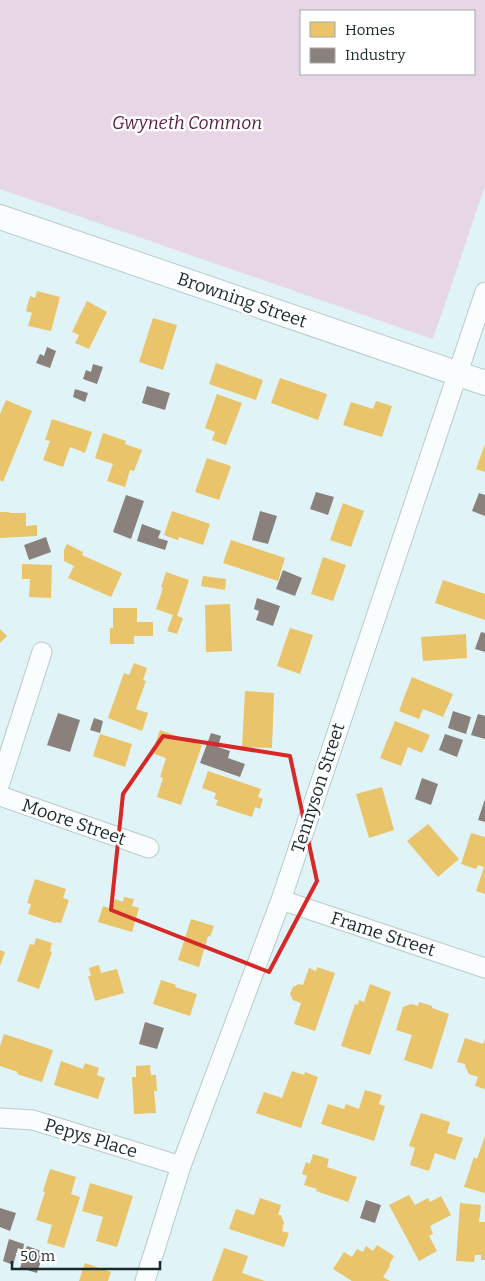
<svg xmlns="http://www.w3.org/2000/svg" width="485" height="1281" font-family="Bitter,serif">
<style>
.green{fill:#e7d7e6;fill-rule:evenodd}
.homes{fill:#e9c46a}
.industry{fill:#8a817c}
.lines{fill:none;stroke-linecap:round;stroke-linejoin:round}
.minor-casing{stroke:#bacacd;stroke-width:21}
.tertiary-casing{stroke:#bacacd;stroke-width:26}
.minor{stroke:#fafdfe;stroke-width:19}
.tertiary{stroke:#fafdfe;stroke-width:24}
.marked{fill:none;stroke:#d62828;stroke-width:4;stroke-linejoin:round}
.labels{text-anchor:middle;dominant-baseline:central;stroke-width:5;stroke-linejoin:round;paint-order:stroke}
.park-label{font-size:18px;font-style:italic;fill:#591a41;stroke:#fff}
.street-label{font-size:18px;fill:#18292b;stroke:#fff}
</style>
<rect width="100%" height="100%" fill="#e0f3f6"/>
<path class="green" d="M0 0H485V186L433 339 0 189ZM301 11H474V74H301Z"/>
<g class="homes">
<path d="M37 291 60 297 51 331 28 326 32 313 26 311 30 296 35 298Z"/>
<path d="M87 301 107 312 89 349 75 343 79 335 72 332Z"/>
<path d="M153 318 177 325 163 370 139 362Z"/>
<path d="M216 363 263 380 256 400 209 384Z"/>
<path d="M280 378 327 394 318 420 271 403Z"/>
<path d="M217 394 242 403 226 445 212 440 215 432 205 428Z"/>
<path d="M6 400 32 411 3 482 0 480V414Z"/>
<path d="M376 401 392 406 382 437 343 425 351 402 373 409Z"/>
<path d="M52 419 92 432 85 453 70 447 63 467 43 460 50 441 45 440Z"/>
<path d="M103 433 126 441 125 444 142 450 134 471 130 470 125 487 107 481 113 464 95 458Z"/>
<path d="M485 444V472L476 469Z"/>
<path d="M207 458 231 466 219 500 195 492Z"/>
<path d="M343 503 364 511 351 547 330 540Z"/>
<path d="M172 511 210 524 203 545 179 537 178 540 164 535Z"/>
<path d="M0 512H9L10 513H26V526L37 525V536L0 538Z"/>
<path d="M231 540 285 558 278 581 223 563Z"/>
<path d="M67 544 83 552 82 555 122 573 111 597 68 578 74 566 64 561V550Z"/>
<path d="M323 557 346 565 333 601 311 594Z"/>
<path d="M22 564 52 565 51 598 29 597 30 579H22Z"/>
<path d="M166 572 189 580 177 616 183 618 177 634 167 631 173 615 156 609 163 588 161 587Z"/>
<path d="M203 576 226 579 225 590 201 586Z"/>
<path d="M443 580 485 594V620L435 603Z"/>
<path d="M230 604 232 651 206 652 205 605Z"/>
<path d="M113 608H137V622H153V636H134V644H110V628H113Z"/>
<path d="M290 628 313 635 300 674 277 666Z"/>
<path d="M0 629 7 636 0 643Z"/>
<path d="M466 634 467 658 423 661 421 637Z"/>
<path d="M134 663 147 668 143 680 146 681 136 709 148 713 142 731 108 718 124 673 129 675Z"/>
<path d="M412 677 453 694 443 717 423 709 419 719 399 711Z"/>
<path d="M245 691 274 693 272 748 242 747Z"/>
<path d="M395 721 430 735 422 753 408 747 401 766 380 758Z"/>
<path d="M160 730 202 745 181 805 157 797 163 778 160 777 166 758 152 753Z"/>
<path d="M100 734 132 744 125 767 93 756Z"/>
<path d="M208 771 261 789 258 797 263 799 260 809 255 807 252 817 216 805 218 800 214 799 216 793 202 788Z"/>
<path d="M382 787 394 830 369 838 356 794Z"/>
<path d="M428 824 459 859 438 877 407 841Z"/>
<path d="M471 833 485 837V894L476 891 484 867 478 865 476 869 461 864Z"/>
<path d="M35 879 66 889 63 898 69 900 61 923 56 922 55 923 28 914 31 904 27 903Z"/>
<path d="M124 897 134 899 132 906 139 908 132 932 98 922 103 906 112 909 115 899 123 902Z"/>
<path d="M191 919 214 926 210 937 208 936 199 967 178 960Z"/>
<path d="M36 938 52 943 50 951 52 952 39 989 17 981 30 944 34 945Z"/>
<path d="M0 950 5 952 0 966Z"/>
<path d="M99 965 101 973 117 969 124 993 95 1001 88 976H91L89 968Z"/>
<path d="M317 967 335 973 315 1031 294 1024 301 1003 293 1000 290 994 293 987 299 984 303 985 309 968 316 971Z"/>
<path d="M161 980 176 985 175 987 197 994 190 1016 153 1004Z"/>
<path d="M370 984 391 992 370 1055 341 1046 355 1004 358 1005 359 1000 364 1002Z"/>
<path d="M419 1002 432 1006V1008L449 1014 432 1069 404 1060 412 1035 396 1030 403 1007 411 1004 418 1006Z"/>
<path d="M4 1034 53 1050 42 1082 17 1074 18 1072 0 1066V1046Z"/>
<path d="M465 1038 483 1044 485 1039V1089L475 1086 478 1077 469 1074 465 1066V1064L457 1062Z"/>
<path d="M61 1061 83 1069 85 1063 99 1068 97 1075 105 1078 98 1099 54 1085Z"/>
<path d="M150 1065 151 1075H156L157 1091H154L156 1113 134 1114 132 1077H136V1066Z"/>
<path d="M292 1071 304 1075 305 1072 318 1077 301 1128 256 1113 264 1092 282 1098Z"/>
<path d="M365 1090 382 1095 379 1104 385 1106 374 1141 321 1124 328 1104 344 1109 346 1104 359 1109Z"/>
<path d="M421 1113 450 1122 447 1133 463 1138 455 1160 435 1153 429 1171 410 1165 415 1148 409 1146Z"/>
<path d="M485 1136V1193L464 1187 474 1157 477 1159Z"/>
<path d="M313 1154 329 1159 327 1167 357 1177 348 1202 316 1191 317 1189 304 1185 307 1176 302 1174 306 1162 310 1164Z"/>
<path d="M50 1169 76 1177 71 1194 80 1197 64 1248 47 1243 52 1225 36 1220 45 1192 43 1191Z"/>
<path d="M90 1183 133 1196 117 1247 96 1241 103 1217 82 1211Z"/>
<path d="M409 1195 415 1205 428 1198 430 1202 441 1196 451 1215 430 1226 433 1234 429 1236 437 1251 419 1261 389 1205Z"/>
<path d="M260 1198 281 1205 278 1215H281L284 1223 282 1231 289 1233 284 1247 229 1229 236 1209 254 1215Z"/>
<path d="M460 1203 481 1205 479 1222H485V1260H481V1255H475L474 1262 456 1261Z"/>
<path d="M377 1245 394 1256 389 1265 390 1266 383 1277 390 1281H352L333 1269 344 1252 352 1257 357 1249 363 1252 366 1246 373 1251Z"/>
<path d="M224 1248 248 1256 242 1273 265 1281H212Z"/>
<path d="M85 1263 111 1272 108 1281H79Z"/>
</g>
<g class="industry">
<path d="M47 347 56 351 50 368 36 363 40 354 44 356Z"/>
<path d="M93 364 103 367 97 384 83 379 86 370 91 372Z"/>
<path d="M147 386 170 393 165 410 142 403Z"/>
<path d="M75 389 88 393 85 402 73 397Z"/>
<path d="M316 492 334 497 328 515 310 509Z"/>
<path d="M479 493 485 495V516L472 511Z"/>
<path d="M126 495 144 501 131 539 113 532Z"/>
<path d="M260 511 277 516 268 544 252 540Z"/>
<path d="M142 524 161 531 158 538 168 541 165 550 137 541Z"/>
<path d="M46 537 51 552 29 560 24 545Z"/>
<path d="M283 570 302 578 295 596 276 589Z"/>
<path d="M257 598 280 606 273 626 256 620 259 611 254 609Z"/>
<path d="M481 632 485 633V652L475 649Z"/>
<path d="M453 711 471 717 466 734 448 728Z"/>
<path d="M58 713 80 720 70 752 47 745Z"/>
<path d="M478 714 485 716V739L471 735Z"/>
<path d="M94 718 103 721 100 733 90 730Z"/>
<path d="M211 733 221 736 218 747 230 751 228 758 245 764 240 777 200 763Z"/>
<path d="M445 734 463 740 457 757 439 750Z"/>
<path d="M422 778 438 784 431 805 415 799Z"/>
<path d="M485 799V822L478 820Z"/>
<path d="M145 1022 164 1028 157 1049 139 1044Z"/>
<path d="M366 1200 381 1205 375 1223 360 1218Z"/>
<path d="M0 1208 16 1213 10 1231 0 1227Z"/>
<path d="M9 1239 24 1244 23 1250 18 1248 13 1265 3 1261Z"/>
<path d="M27 1246 44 1252 37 1273 20 1268Z"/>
</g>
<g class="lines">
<defs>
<g id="minor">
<path d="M0 783 42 652"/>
<path d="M0 796 149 848"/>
<path d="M281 900 485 968"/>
<path d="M0 1118 33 1120 181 1166"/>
<path d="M145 1281 181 1166 281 900 485 292"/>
</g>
<path id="tertiary" d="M0 217 485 383"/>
</defs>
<use href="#minor" class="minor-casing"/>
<use href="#tertiary" class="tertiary-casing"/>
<use href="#minor" class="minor"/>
<use href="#tertiary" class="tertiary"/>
</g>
<path class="marked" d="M163 736 290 756 317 881 269 972 111 910 123 794Z"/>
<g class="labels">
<g class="park-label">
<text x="187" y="123">Gwyneth Common</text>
</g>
<g class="street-label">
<text transform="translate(242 300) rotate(19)">Browning Street</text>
<text transform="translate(318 788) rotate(-72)">Tennyson Street</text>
<text transform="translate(74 822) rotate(19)">Moore Street</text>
<text transform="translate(383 934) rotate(18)">Frame Street</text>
<text transform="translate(91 1138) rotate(17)">Pepys Place</text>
</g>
</g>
<rect x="300" y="10" width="175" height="65" fill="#ffffff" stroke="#a3a9aa"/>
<rect x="310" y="22" width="25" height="15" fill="#e9c46a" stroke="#a3a9aa"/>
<text x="345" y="35" font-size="15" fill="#18292b">Homes</text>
<rect x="310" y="48" width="25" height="15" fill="#8a817c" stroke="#a3a9aa"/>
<text x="345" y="60" font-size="15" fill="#18292b">Industry</text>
<path d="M12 1261v8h148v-8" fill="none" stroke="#18292b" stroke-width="2.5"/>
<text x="20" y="1261" font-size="15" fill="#18292b" stroke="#ffffff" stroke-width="4" paint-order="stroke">50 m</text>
</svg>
